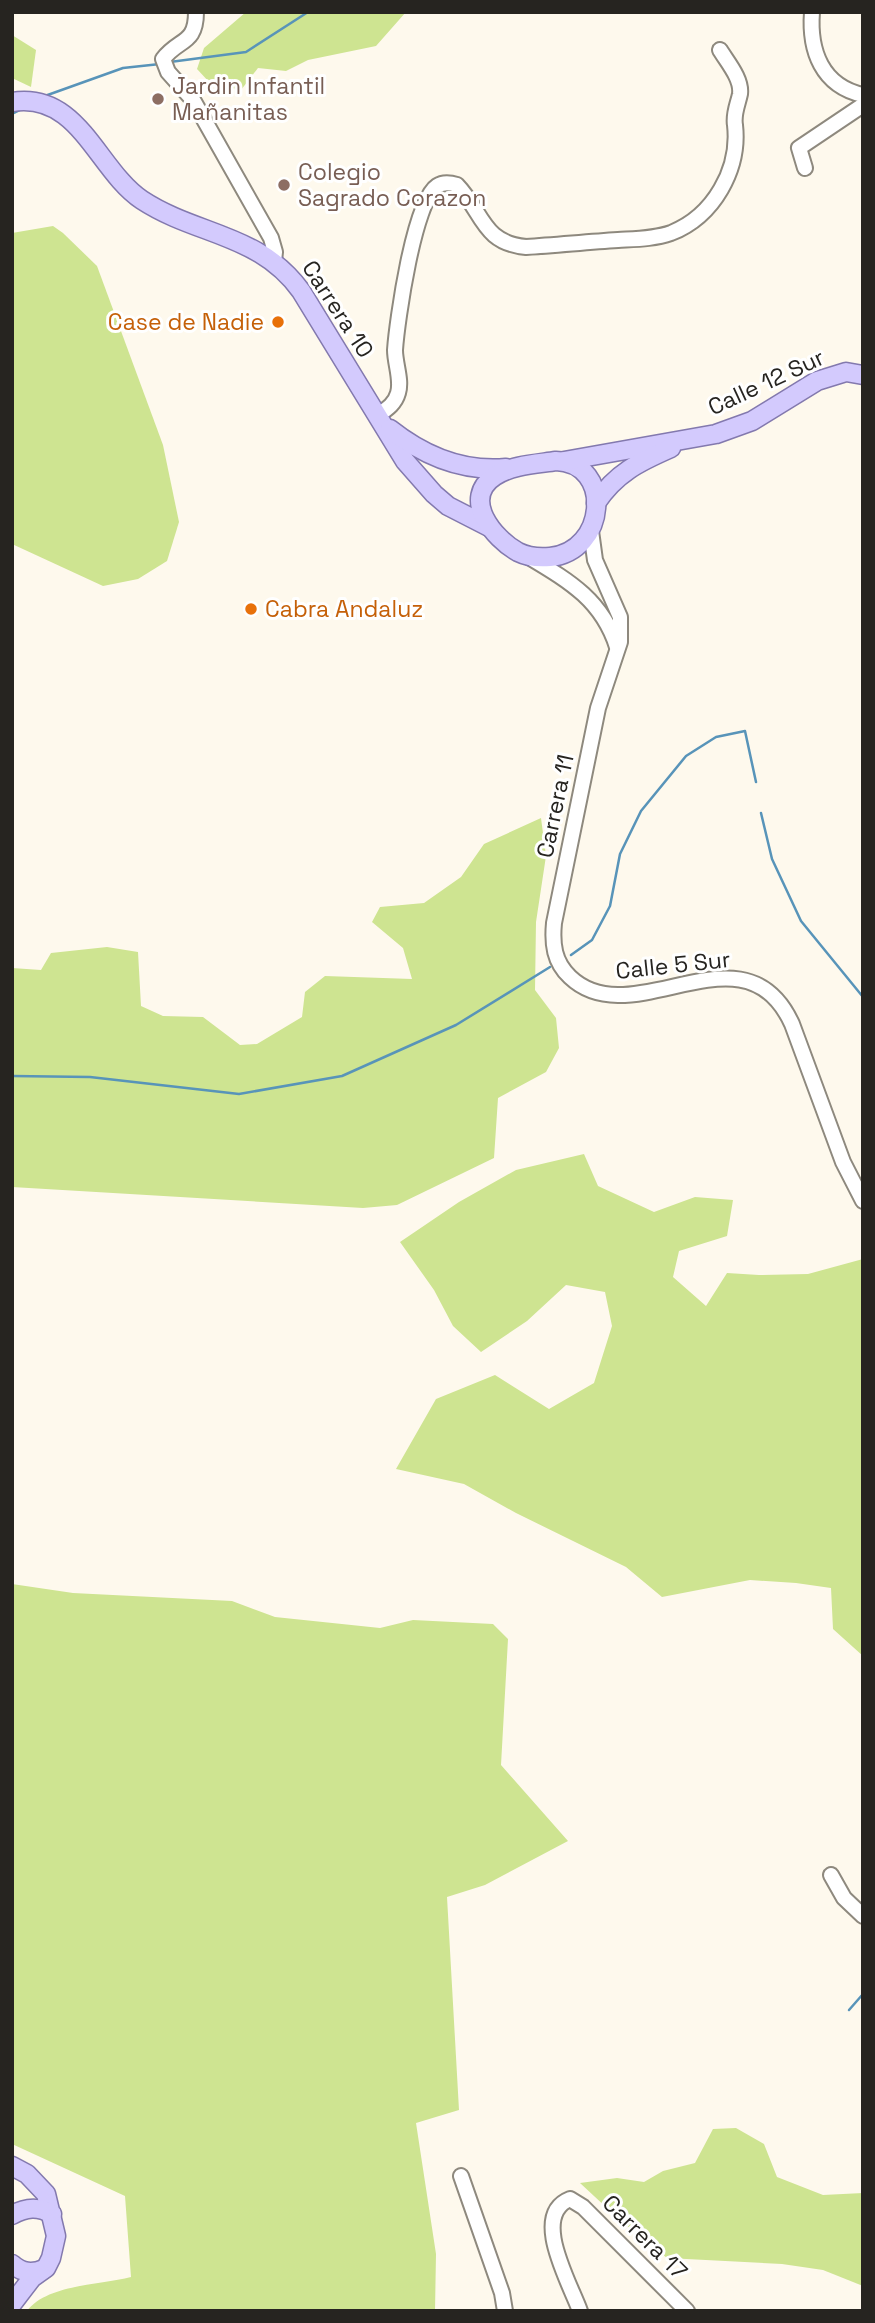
<svg xmlns="http://www.w3.org/2000/svg" width="875" height="2323" font-family="'Space Grotesk',sans-serif">
<style>
.green{fill:#cee491}
.lines{fill:none;stroke-linecap:round;stroke-linejoin:round}
.stream{stroke:#5894b9;stroke-width:2.5}
.minor-casing{stroke:#8e897e;stroke-width:18}
.major-casing{stroke:#8379ae;stroke-width:21}
.minor{stroke:#fff;stroke-width:14}
.major{stroke:#d3cafd;stroke-width:18}
.education-dot{fill:#8d6e63;stroke:#fff;stroke-width:2.5}
.food-dot{fill:#e8710a;stroke:#fff;stroke-width:2.5}
.labels{text-anchor:middle;dominant-baseline:central;stroke-width:6;stroke-linejoin:round;paint-order:stroke}
.education-label{font-size:23px;fill:#785e54;stroke:#fff;text-anchor:start}
.street-label{font-size:23px;fill:#262420;stroke:#fff}
.food-label{font-size:23px;fill:#c56008;stroke:#fff;text-anchor:end}
</style>
<rect width="100%" height="100%" fill="#fef9ed"/>
<g class="green">
<path d="M246 12H406L376 46 308 60 286 71 258 68 241 90 210 83 197 69 204 48Z"/>
<path d="M12 35 36 50 31 87 12 78Z"/>
<path d="M53 226 63 233 97 266 163 445 179 522 167 561 138 579 103 586 12 544V233Z"/>
<path d="M541 818 546 856 536 922 535 990 556 1018 559 1048 546 1072 498 1098 494 1158 397 1205 363 1208 12 1187V968L41 970 51 953 107 947 138 952 141 1006 163 1016 203 1017 240 1045 257 1044 302 1017 305 992 325 976 412 979 403 948 372 922 380 907 424 903 461 877 484 844Z"/>
<path d="M584 1154 598 1186 654 1212 695 1197 733 1200 727 1236 679 1251 673 1277 706 1306 727 1273 759 1275 808 1274 863 1259V1656L833 1629 831 1588 796 1583 750 1580 662 1597 626 1567 516 1513 464 1484 396 1469 436 1399 495 1375 549 1409 594 1383 612 1326 605 1292 566 1285 527 1321 481 1352 453 1326 434 1290 400 1242 459 1202 516 1170Z"/>
<path d="M12 1584 73 1593 232 1601 275 1617 380 1628 413 1620 493 1624 508 1639 501 1765 568 1841 485 1885 447 1897 459 2110 416 2123 436 2254 435 2311H27C47 2284 102 2285 131 2277L125 2196 12 2144Z"/>
<path d="M736 2128 764 2144 777 2177 823 2195 863 2193V2286L823 2270 782 2264 667 2258 622 2222 580 2183 617 2178 644 2182 663 2171 695 2163 713 2129Z"/>
</g>
<g class="lines">
<g class="stream">
<path d="M170 62 246 52 308 12"/>
<path d="M42 97 123 68 160 64"/>
<path d="M12 114 22 109"/>
<path d="M761 813 772 859 801 921 863 997"/>
<path d="M571 955 592 940 610 906 620 854 641 811 686 756 716 737 745 731 756 782"/>
<path d="M12 1076 90 1077 239 1094 342 1076 456 1025 550 967"/>
<path d="M849 2010 863 1994"/>
</g>
<defs>
<g id="minor">
<path d="M196 12C196 45 179 38 163 59L168 72 193 100 271 238 275 252 274 261"/>
<path d="M812 12C809 51 822 86 863 95"/>
<path d="M805 168 799 148 863 105"/>
<path d="M377 416C387 409 395 404 398 393 402 380 395 364 395 350 397 321 414 201 437 186 443 182 451 183 457 185 483 212 482 243 526 247 557 245 587 242 618 240 635 239 654 239 671 233 714 216 740 169 735 125 733 114 738 104 740 94 742 79 728 63 720 50"/>
<path d="M591 531 595 560 620 617V642L598 708 554 923C552 944 554 962 570 977 633 1037 744 919 792 1024L843 1162 863 1201"/>
<path d="M529 557C569 581 602 600 617 647"/>
<path d="M831 1875 844 1898 863 1916"/>
<path d="M461 2176 502 2293 505 2311"/>
<path d="M580 2311C570 2283 530 2215 570 2199L583 2207 687 2311"/>
</g>
<g id="major">
<path d="M12 102C79 91 97 170 142 200 197 236 259 233 301 291L405 461 434 494 448 506 489 527"/>
<path d="M390 429C424 456 462 472 506 468"/>
<path d="M556 461C614 463 607 552 550 557 539 558 528 557 518 552 494 539 460 498 495 476 512 465 536 464 556 461Z"/>
<path d="M564 461 716 434 752 421 817 381 846 372 863 375"/>
<path d="M596 503C616 473 639 462 671 448"/>
<path d="M12 2166 27 2174 46 2194 56 2236 51 2258 46 2268 32 2278 12 2304"/>
<path d="M12 2215C26 2207 38 2206 52 2214"/>
<path d="M12 2264C22 2273 32 2274 44 2269"/>
</g>
</defs>
<use href="#minor" class="minor-casing"/>
<use href="#major" class="major-casing"/>
<use href="#minor" class="minor"/>
<use href="#major" class="major"/>
</g>
<g class="education-dot">
<circle cx="158" cy="99" r="7"/>
<circle cx="284" cy="185" r="7"/>
</g>
<g class="food-dot">
<circle cx="278" cy="322" r="7"/>
<circle cx="251" cy="609" r="7"/>
</g>
<g class="labels">
<g class="education-label">
<text x="172" y="86">Jardin Infantil<tspan x="172" dy="26">Mañanitas</tspan></text>
<text x="298" y="172">Colegio<tspan x="298" dy="26">Sagrado Corazon</tspan></text>
</g>
<g class="street-label">
<text transform="translate(338 309) rotate(57)">Carrera 10</text>
<text transform="translate(766 382) rotate(-25)">Calle 12 Sur</text>
<text transform="translate(555 806) rotate(-78)">Carrera 11</text>
<text transform="translate(673 965) rotate(-6)">Calle 5 Sur</text>
<text transform="translate(645 2237) rotate(45)">Carrera 17</text>
</g>
<g class="food-label">
<text x="264" y="322">Case de Nadie</text>
<text x="265" y="609" text-anchor="start">Cabra Andaluz</text>
</g>
</g>
<rect width="875" height="2323" fill="none" stroke="#262420" stroke-width="28"/>
</svg>
